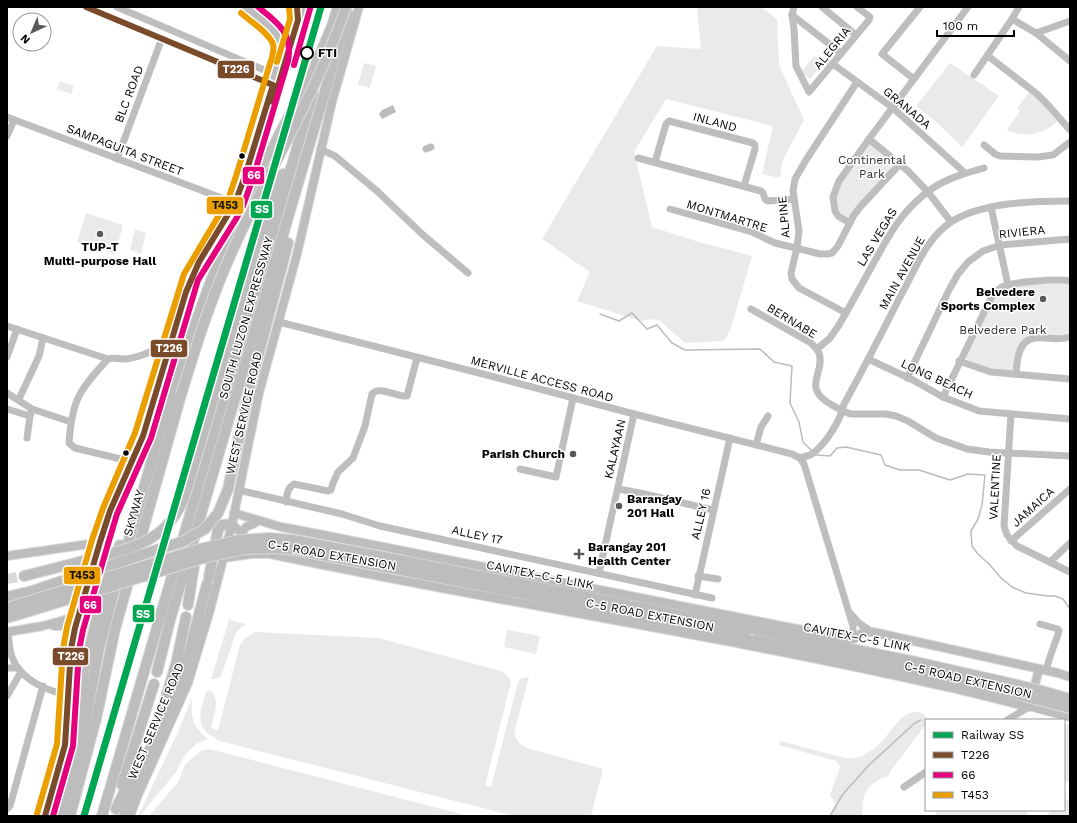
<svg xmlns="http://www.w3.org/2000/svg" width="1077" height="823" font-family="'Work Sans',sans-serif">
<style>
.green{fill:#eaeaea}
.water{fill:#bcbcbc}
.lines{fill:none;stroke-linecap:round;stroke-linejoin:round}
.stream{stroke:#bcbcbc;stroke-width:1.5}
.highway-tunnel{stroke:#d9d9d9;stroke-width:10;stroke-dasharray:10 5;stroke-linecap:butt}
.major-casing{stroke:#dbdbdb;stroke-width:10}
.highway-casing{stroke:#dbdbdb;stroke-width:12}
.minor{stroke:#bebebe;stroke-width:7}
.major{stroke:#bdbdbd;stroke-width:8}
.highway{stroke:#bdbdbd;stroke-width:10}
.highway-bridge-casing{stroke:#dbdbdb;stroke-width:12;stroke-linecap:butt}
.highway-bridge{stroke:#bdbdbd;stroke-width:10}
.bus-1-casing{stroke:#fff;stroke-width:9}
.bus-2-casing{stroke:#fff;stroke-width:9}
.bus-3-casing{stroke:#fff;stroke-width:9}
.bus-1{stroke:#7a4b2a;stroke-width:6}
.bus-2{stroke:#e5007d;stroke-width:6}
.bus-3{stroke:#eb9e00;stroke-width:6}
.rail-1-casing{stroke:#fff;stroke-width:10}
.rail-1{stroke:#00a651;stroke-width:7}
.stop-dot{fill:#fff;stroke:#000;stroke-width:2}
.bus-dot{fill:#000;stroke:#fff;stroke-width:1.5}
.poi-dot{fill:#595959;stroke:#fff;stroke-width:1.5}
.labels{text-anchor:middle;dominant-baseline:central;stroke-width:3;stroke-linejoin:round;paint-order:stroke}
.street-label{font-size:12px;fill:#000;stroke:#fff}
.stop-label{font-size:12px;font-weight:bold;fill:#000;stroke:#fff;text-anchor:start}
.park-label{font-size:12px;fill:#2f2f2f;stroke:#fff}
.poi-label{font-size:12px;font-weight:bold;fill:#000;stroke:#fff;text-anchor:end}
.line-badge{stroke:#fff;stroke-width:1.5}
.badge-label{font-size:11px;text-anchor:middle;font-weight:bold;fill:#fff}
.pale-badge-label{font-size:11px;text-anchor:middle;font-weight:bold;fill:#111}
</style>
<rect width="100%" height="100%" fill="#fff"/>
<g class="green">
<path d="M697 7H761L777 19 779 65 804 120 782 162 780 178 762 174 773 126 666 99 634 152 652 227 699 242 752 256 731 328 724 341 685 343 660 321 652 319 641 321 577 301 590 272 542 239 657 46 701 49Z"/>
<path d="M814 56 823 63 810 79 801 72Z"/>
<path d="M364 63 376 66 370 88 358 85Z"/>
<path d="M950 63 999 96 962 147 935 121 916 106Z"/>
<path d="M60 81 74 86 71 94 57 89Z"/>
<path d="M1030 91 1059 120C1044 134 1026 139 1007 130L1020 111 1017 108Z"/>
<path d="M869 143 895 165 849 220 839 212 836 197 843 180Z"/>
<path d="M86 213 123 225 115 254 77 242Z"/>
<path d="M135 229 146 233 141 254 130 250Z"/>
<path d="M1046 281 1070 282V334L1065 336 1027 339 1013 371 994 372 967 360 965 356 992 299 1003 289Z"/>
<path d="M229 620 247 624 240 628 236 633 221 676 217 679H211Z"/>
<path d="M507 630 540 636 536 654 504 647Z"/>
<path d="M255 632 378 638 501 671 507 675 511 682 485 785 491 787 518 682 522 678 529 677 514 733C516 741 520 744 527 748L603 769 591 816H514L220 741C205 733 198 727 201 709 203 703 204 697 207 691H211C221 700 213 716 211 728L218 730 240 645 245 638Z"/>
<path d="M192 698C191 718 192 726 208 739L196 744 185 755 176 772 140 816H138L178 732Z"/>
<path d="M913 712H919L927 717 926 724 892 769 888 776C865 784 863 793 862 816H829L836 805 830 795 840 767 836 761 779 745 780 741 845 758H854L860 757 874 749 883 740 901 718 907 714Z"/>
<path d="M1066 724 1070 725V781L1064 782V730Z"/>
<path d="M208 749 213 750 469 816H149L178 782 185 765 190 760 201 751Z"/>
<path d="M1070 799V816H1047L1052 810H1064V801Z"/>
<path d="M936 810H1029L1026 816H936Z"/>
</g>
<path class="water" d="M393 105 396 112 382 119 379 114 382 110Z"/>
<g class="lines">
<g class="stream">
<path d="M600 314 619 321 632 313 647 329 657 325 672 343 685 350 760 349 774 362 792 366 790 403 799 422 803 442 812 451"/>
<path d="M816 455 830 456 837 448 846 447 881 455 885 465 900 470H919L950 480 968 474 985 475 982 505 978 519 971 531 972 546 978 554 989 564 1001 578 1012 587 1026 593 1048 596H1055L1063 599 1070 609"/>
<path d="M830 816 843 794 869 765 915 723 921 720"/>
</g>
<path class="highway-tunnel" d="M7 579 24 576"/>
<defs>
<g id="major">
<path d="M269 115 302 7"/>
<path d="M250 179 260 148"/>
<path d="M137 465C161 412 173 353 190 297"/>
<path d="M234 513 281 527 303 531 848 639H854L862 633 873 632 1058 673 1070 677"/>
<path d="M232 524 251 543"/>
<path d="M241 533 246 527 255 523"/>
<path d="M7 556 103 542"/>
<path d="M223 558 252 554H270C492 601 717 635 938 685 969 691 999 700 1029 707L1039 669"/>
<path d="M91 576 100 542 110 511 143 436 186 292 199 262 235 203 245 176 280 59C281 54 282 48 281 43 277 31 256 16 246 7"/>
<path d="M54 626H68L75 628"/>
<path d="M7 632 43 626 82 615"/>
<path d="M45 816 65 745 71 649 75 628 86 590"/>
<path d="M52 816 68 757 72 738 78 650 86 614 106 542 120 503"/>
<path d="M130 816 138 795 188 683 210 610 232 524 259 393 297 254 332 102 359 7"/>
</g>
<g id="highway">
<path d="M224 363 250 272 283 174"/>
<path d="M218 513 228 489 249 390 288 243"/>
<path d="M404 561 689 617 723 623 916 662 1026 687"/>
<path d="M401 570 747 638"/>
<path d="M24 576 83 561"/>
<path d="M209 577 218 530 222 525 232 524"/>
<path d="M7 597 32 591 74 577"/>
<path d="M188 605 194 566 193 553"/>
<path d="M755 640 943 677 1024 696"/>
<path d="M157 672 170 620 348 13"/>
<path d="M1042 691 1070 699"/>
<path d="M1039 700 1070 708"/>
<path d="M163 707 176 664 186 617"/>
<path d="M78 731 84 670 103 594 120 545"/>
<path d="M122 785 154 684"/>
<path d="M116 809 131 777"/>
<path d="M62 816 79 755 99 648 114 591 172 391 193 330 212 278 228 242 246 202 281 131 311 76 332 26 338 7"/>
<path d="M70 816 96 719 115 629 181 395"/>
<path d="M102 816 313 93"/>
<path d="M124 816 136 781 171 702 186 664 207 584"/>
</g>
</defs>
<use href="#major" class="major-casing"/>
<use href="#highway" class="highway-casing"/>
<g class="minor">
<path d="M86 7 162 38 273 85"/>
<path d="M117 7 276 75"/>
<path d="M794 7 792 15 794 29 796 66 809 92 869 20 870 17 857 7"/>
<path d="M822 7 856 35"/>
<path d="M792 15 841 53"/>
<path d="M1012 19 1036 33 1070 61"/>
<path d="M1036 33 1070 21"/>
<path d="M988 56 1037 94 1048 105 1070 130"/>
<path d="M833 64 893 108 965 173"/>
<path d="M974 75 1012 19 1019 7"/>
<path d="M914 79 882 54 920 7"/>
<path d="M7 117 235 203"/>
<path d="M7 136 14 120"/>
<path d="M869 139 908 171 928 192 951 222"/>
<path d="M984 145 995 154 1000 156 1038 157 1053 155 1070 142"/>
<path d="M320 149 335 156 377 191 422 234 468 273"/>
<path d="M426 149 431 147"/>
<path d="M638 158 761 191 763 193 765 199 768 201 793 199"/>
<path d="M117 159 162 38"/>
<path d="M655 162 666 124 669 121 753 143 755 145V149L744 186"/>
<path d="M991 207 1008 285"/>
<path d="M670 209 752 232 775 243 820 254H828L832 253 838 246 854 215 861 206 900 164"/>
<path d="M850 223 838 216 835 211 833 197 839 181 869 139 968 7"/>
<path d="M751 309 811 343C814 346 817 349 819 353 826 373 800 387 832 405 838 408 844 413 851 414H886L896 416 908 421 936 438 967 449 989 452 1070 456"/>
<path d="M846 313 799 288 792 279 791 273 797 248 799 231 793 191 795 179 806 160 857 82"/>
<path d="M279 322 483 374 634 414 792 454 800 458"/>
<path d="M7 326 108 359"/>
<path d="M817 349 830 338 839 325C850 306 861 286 872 266 889 235 902 209 933 188 948 178 966 173 984 168"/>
<path d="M7 357 17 329"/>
<path d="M868 359 913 380 943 397 979 411 1070 419"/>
<path d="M959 361 991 372 1070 379"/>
<path d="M1016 374C1017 361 1018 340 1035 338 1047 337 1058 341 1070 337"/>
<path d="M907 378 949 290 958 274 968 262 983 251 1000 245 1070 239"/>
<path d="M7 393 32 409 71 422"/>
<path d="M943 397 991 298C994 294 997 290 1002 287 1013 282 1057 278 1070 281"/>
<path d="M19 399 39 356 43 338"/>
<path d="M7 409 30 416"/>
<path d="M1011 414 1004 526 1007 535 1017 546 1070 572"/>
<path d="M27 438 30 416 32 409"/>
<path d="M756 445 761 427 768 416"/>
<path d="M800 458C804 457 808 456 812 454 825 445 841 420 844 404 863 370 881 334 899 299 914 273 925 239 951 222 982 202 1034 201 1070 201"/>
<path d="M800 458 804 464 853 626V636L848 639"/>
<path d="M133 462 75 448 69 443C72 400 79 390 108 359 114 357 118 359 124 359 140 358 156 349 170 343"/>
<path d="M520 469 556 477 573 398"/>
<path d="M618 489 640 493 713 510"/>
<path d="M238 490 342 514 380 526 712 598"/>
<path d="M286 502C287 495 287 488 294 484L328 491 331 490 333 483 338 472 353 458 365 426 372 394C379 385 396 397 407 396L417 358"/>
<path d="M1011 541 1070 489"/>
<path d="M1050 562 1070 543"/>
<path d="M599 573 634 414"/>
<path d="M698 576 718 579"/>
<path d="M695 595 730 438"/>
<path d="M851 614 859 623 872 632"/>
<path d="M1040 624 1058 629 1059 631C1055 644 1049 657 1046 671"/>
<path d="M8 632C9 639 9 649 12 657 21 681 49 692 73 696"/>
<path d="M7 668H18"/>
<path d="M7 696 21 672"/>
<path d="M1007 720 1029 707 1070 718"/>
<path d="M904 787 926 772"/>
<path d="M7 809 10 806 43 686"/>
</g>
<use href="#major" class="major"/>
<use href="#highway" class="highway"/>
<defs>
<g id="highway-bridge">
<path d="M181 395C197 343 213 292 236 243 272 164 318 90 346 7"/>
<path d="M83 561C128 548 167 545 185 495L224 363"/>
<path d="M74 577 184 541 205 529 218 513"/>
<path d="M7 608 200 549 240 540 270 538 293 540 404 561"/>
<path d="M7 618 207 557 245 549 273 548 296 550 401 570"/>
<path d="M1026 687 1042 691"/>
<path d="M1024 696 1039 700"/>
</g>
</defs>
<use href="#highway-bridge" class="highway-bridge-casing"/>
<use href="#highway-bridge" class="highway-bridge"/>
<defs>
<g id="bus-1">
<path d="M273 102 298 20 297 7"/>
<path d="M45 816 65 745 71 649 75 628 100 542 110 511 143 436 186 292 199 262 235 203 245 176 273 85 86 7"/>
</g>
<g id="bus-2">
<path d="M294 65 310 9"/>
<path d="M53 816 73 746 79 650 83 630 108 544 117 514 151 438 198 280 236 219 243 206 253 178 288 61C293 33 278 23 258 7"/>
</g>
<g id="bus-3">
<path d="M277 62 290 19 289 8"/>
<path d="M37 814 57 744 63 649 67 627 92 540 103 508 135 433 184 274 228 200 237 173 272 57C273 53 274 48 273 44 269 33 250 21 241 13"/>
</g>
</defs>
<use href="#bus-1" class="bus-1-casing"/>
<use href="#bus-2" class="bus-2-casing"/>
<use href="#bus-3" class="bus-3-casing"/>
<use href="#bus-1" class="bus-1"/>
<use href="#bus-2" class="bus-2"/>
<use href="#bus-3" class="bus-3"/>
<defs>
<path id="rail-1" d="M84 816 321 7"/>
</defs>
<use href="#rail-1" class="rail-1-casing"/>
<use href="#rail-1" class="rail-1"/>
</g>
<circle class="stop-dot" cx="307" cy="53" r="6"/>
<g class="bus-dot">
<circle cx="242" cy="156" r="3.5"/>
<circle cx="126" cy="453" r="3.5"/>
</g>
<g class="poi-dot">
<circle cx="100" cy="234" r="4"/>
<circle cx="1043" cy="299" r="4"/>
<circle cx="573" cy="454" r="4"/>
<circle cx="619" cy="506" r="4"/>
<path d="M577 548h4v4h4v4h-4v4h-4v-4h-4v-4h4z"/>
</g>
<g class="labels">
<g class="street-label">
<text transform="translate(832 48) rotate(-51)">ALEGRIA</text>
<text transform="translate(129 94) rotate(-69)">BLC ROAD</text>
<text transform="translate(907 108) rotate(40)">GRANADA</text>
<text transform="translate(715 122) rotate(15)">INLAND</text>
<text transform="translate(125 150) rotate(21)">SAMPAGUITA STREET</text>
<text transform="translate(727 216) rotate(17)">MONTMARTRE</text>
<text transform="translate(784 217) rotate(-95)">ALPINE</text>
<text transform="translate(1022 232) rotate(-6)">RIVIERA</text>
<text transform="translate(877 237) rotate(-59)">LAS VEGAS</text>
<text transform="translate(902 273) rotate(-61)">MAIN AVENUE</text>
<text transform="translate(246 318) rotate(-74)">SOUTH LUZON EXPRESSWAY</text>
<text transform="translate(792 321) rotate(31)">BERNABE</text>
<text transform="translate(542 379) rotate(15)">MERVILLE ACCESS ROAD</text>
<text transform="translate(937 379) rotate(25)">LONG BEACH</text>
<text transform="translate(244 413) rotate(-77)">WEST SERVICE ROAD</text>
<text transform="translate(615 449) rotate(-77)">KALAYAAN</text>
<text transform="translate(995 487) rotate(-87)">VALENTINE</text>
<text transform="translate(1033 507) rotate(-42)">JAMAICA</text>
<text transform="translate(134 513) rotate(-74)">SKYWAY</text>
<text transform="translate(701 514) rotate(-77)">ALLEY 16</text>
<text transform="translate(477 535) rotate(12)">ALLEY 17</text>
<text transform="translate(332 555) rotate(10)">C-5 ROAD EXTENSION</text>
<text transform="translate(540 575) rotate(11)">CAVITEX–C-5 LINK</text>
<text transform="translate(650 615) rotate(11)">C-5 ROAD EXTENSION</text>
<text transform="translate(857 637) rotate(11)">CAVITEX–C-5 LINK</text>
<text transform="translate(968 680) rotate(13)">C-5 ROAD EXTENSION</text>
<text transform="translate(156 721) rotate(-67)">WEST SERVICE ROAD</text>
</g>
<g class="stop-label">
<text x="318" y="53">FTI</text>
</g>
<g class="park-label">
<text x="872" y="160">Continental<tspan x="872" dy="14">Park</tspan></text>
<text x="1003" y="330">Belvedere Park</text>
</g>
<g class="poi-label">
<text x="100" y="247" text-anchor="middle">TUP-T<tspan x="100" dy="14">Multi-purpose Hall</tspan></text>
<text x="1035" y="292">Belvedere<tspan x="1035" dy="14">Sports Complex</tspan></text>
<text x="565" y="454">Parish Church</text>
<text x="627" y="499" text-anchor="start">Barangay<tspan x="627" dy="14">201 Hall</tspan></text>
<text x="588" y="547" text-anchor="start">Barangay 201<tspan x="588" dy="14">Health Center</tspan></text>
</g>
</g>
<g class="line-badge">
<rect x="217" y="60" width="38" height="19" rx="4" fill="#7a4b2a"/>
<rect x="242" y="166" width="23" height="19" rx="4" fill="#e5007d"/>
<rect x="206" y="196" width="38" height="19" rx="4" fill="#eb9e00"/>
<rect x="250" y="200" width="23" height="19" rx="4" fill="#00a651"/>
<rect x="150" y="339" width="38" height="19" rx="4" fill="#7a4b2a"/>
<rect x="63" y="566" width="38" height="19" rx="4" fill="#eb9e00"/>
<rect x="79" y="595" width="23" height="19" rx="4" fill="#e5007d"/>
<rect x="132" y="604" width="23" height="19" rx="4" fill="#00a651"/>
<rect x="52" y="647" width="37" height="19" rx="4" fill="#7a4b2a"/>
</g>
<g class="badge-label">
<text x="236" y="73">T226</text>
<text x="254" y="179">66</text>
<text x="262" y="213">SS</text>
<text x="169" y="352">T226</text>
<text x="90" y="609">66</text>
<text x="143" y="618">SS</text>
<text x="71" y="660">T226</text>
</g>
<g class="pale-badge-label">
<text x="225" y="209">T453</text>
<text x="82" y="579">T453</text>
</g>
<rect width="1077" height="823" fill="none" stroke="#000000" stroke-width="16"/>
<rect x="925" y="719" width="140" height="92" fill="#ffffff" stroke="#999999"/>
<rect x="933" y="732" width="20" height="6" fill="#00a651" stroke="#999999"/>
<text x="961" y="739" font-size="12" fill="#000000">Railway SS</text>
<rect x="933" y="752" width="20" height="6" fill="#7a4b2a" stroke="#999999"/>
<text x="961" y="759" font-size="12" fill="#000000">T226</text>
<rect x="933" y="772" width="20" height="6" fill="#e5007d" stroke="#999999"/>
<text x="961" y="779" font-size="12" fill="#000000">66</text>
<rect x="933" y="792" width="20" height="6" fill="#eb9e00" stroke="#999999"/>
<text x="961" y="799" font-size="12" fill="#000000">T453</text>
<g transform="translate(32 32) rotate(224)"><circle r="19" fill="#ffffff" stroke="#999999"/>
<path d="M0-3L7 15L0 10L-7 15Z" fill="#595959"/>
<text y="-6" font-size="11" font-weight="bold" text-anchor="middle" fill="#000000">N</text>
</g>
<path d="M937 30v6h77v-6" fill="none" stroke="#000000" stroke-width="2"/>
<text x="943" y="30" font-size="12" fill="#000000" stroke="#ffffff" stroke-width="3" paint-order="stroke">100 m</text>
</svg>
